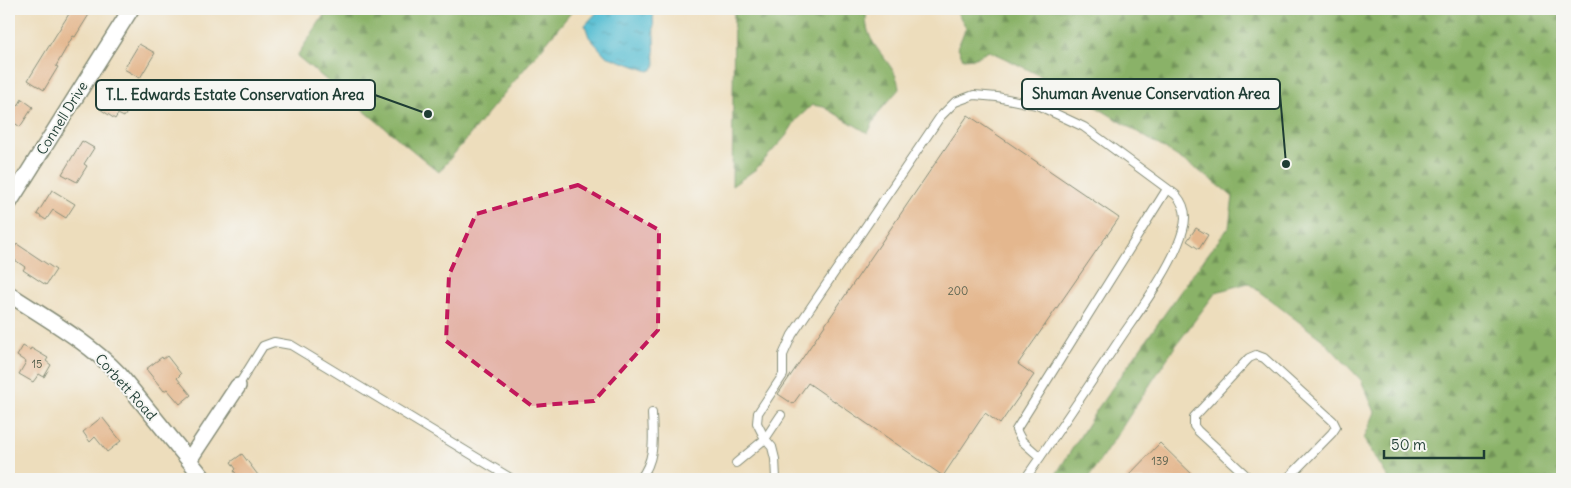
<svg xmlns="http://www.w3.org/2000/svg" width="1571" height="488" font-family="Delius,sans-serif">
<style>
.forest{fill:url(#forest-firs);stroke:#54784e}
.water{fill:url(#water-ripples);stroke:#3a7d83}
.building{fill:#e4b78e}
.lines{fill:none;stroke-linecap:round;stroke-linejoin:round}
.service-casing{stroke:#868d78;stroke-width:10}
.minor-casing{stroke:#868d78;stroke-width:18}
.service{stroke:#fff;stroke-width:8}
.minor{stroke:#fff;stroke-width:15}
.marked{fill:#c2185b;fill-opacity:0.2;stroke:#c2185b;stroke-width:4;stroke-dasharray:10 6;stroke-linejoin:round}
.labels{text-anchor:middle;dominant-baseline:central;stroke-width:4;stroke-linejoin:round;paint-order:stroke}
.number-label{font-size:11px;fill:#505c4a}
.street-label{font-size:14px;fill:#1f3d34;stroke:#f6f6f2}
.leader{fill:none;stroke:#1f3d34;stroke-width:2}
.callout-dot{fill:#1f3d34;stroke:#f6f6f2;stroke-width:2}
.callout{fill:#f6f6f2;stroke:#1f3d34;stroke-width:2}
.callout-label{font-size:15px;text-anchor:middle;font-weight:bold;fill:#1f3d34}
</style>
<defs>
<pattern id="forest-firs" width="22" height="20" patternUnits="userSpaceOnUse" patternTransform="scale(1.25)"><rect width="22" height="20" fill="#8ab268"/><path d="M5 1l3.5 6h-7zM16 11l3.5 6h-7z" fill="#709256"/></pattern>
<pattern id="water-ripples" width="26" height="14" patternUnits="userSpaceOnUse" patternTransform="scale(1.25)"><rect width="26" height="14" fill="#55bdd2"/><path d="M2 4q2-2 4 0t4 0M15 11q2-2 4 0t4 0" fill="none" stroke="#469bab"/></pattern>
</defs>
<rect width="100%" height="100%" fill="#f6f6f2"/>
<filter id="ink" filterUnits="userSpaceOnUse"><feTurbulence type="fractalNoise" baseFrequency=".02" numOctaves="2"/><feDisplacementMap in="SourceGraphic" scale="10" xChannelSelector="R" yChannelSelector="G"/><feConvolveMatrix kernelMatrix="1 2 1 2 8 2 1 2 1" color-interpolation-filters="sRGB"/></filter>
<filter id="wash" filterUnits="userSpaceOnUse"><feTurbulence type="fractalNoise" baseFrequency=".0096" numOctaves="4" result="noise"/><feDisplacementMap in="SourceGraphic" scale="20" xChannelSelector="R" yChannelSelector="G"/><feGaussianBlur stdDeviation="1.12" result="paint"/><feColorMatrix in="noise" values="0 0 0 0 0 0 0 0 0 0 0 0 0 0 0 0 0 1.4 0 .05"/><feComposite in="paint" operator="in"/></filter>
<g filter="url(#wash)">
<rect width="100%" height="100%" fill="#edddbc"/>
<g class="forest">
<path d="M328 9H574L439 172 297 56Z"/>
<path d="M734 9H867C860 47 897 59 899 89L878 113 868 133 824 107 812 105 796 120 786 136 756 169 732 186Z"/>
<path d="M955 9H1562V479H1389L1364 439 1375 412 1361 380 1324 341 1248 283 1216 292 1174 348 1088 479H1053L1098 408 1195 271 1229 227 1233 197C1204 172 1172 153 1139 133 1091 103 1041 74 989 51L975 58 963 59 958 47 966 27Z"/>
</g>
<path class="water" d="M600 9H653L655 66 653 69 649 71 606 56 589 37 585 25Z"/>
<g id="blocks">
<g class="building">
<path d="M72 9H84L90 13 75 37 73 36 56 66 58 67 44 90 28 80Z"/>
<path d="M139 44 155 53 140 78 124 69Z"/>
<path d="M114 87 128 96 123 103 130 108 124 117 118 114 115 119 100 109Z"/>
<path d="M9 99 18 106 22 99 33 107 20 127 9 119Z"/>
<path d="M968 115 1119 218 1018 364 1034 375 1000 424 985 413 943 476 808 383 793 404 778 394Z"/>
<path d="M82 141 94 148 84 164 87 166 77 182 62 174Z"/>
<path d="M52 190 75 204 66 218 53 210 46 220 37 214Z"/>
<path d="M1196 228 1208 235 1199 249 1187 241Z"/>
<path d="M17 244 56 270 46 285 23 270 25 267 9 256Z"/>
<path d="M23 346 30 350 31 348 48 358 46 361 51 365 44 377 39 374 33 382 19 374 26 362 17 356Z"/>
<path d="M167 356 181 374 177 378 191 395 180 404 167 389 164 391 146 369 162 357 163 359Z"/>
<path d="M102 417 121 441 107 452 95 437 90 442 83 432Z"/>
<path d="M1160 443 1197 479H1125Z"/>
<path d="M242 454 261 479H240L234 471 236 469 231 462Z"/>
</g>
</g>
</g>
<g filter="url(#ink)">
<use href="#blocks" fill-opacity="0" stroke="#868d78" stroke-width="1"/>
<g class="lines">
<defs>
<g id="service">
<path d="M238 386 263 346 274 342 291 345 512 479"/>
<path d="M1040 457 1022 441 1016 430 1167 189"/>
<path d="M736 463 765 439 781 415"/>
<path d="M640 479C656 459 653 438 652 413"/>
<path d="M776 479 775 459 772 447 765 439 757 423 758 413 783 375V355L792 335 940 117 955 102 974 95 997 97 1037 105 1084 127 1176 195C1185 205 1187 217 1183 230 1174 264 1142 307 1122 336 1090 384 1058 432 1025 479"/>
<path d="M1250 479 1198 431 1194 426V417L1249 358 1256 355 1264 358 1333 421 1336 427 1332 433 1287 479"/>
</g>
<g id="minor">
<path d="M9 203 131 9"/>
<path d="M9 294C47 319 87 341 119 374L204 479"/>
<path d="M189 460 238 386"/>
</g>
</defs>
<use href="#service" class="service-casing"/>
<use href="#minor" class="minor-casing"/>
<use href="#service" class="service"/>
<use href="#minor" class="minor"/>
</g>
</g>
<path class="marked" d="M578 185 659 230 658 330 594 401 532 406 446 341 449 275 476 214Z"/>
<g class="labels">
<g class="number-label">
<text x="958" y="291">200</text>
<text x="37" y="364">15</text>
<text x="1160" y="461">139</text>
</g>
<g class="street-label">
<text transform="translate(62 118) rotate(-58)">Connell Drive</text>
<text transform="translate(126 387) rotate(48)">Corbett Road</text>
</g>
</g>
<path class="leader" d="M1286 164L1280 94M428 114L375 95"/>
<g class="callout-dot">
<circle cx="1286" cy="164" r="5"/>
<circle cx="428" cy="114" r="5"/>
</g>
<g class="callout">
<rect x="1022" y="79" width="258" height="30" rx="5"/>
<rect x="96" y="80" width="279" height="30" rx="5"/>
</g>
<g class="callout-label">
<text x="1151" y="99">Shuman Avenue Conservation Area</text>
<text x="235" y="100">T.L. Edwards Estate Conservation Area</text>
</g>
<rect width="1571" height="488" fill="none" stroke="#f6f6f2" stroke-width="30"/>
<path d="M1384 450v8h100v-8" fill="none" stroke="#1f3d34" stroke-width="2.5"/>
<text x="1391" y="450" font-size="15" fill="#1f3d34" stroke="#f6f6f2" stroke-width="4" paint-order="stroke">50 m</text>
</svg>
